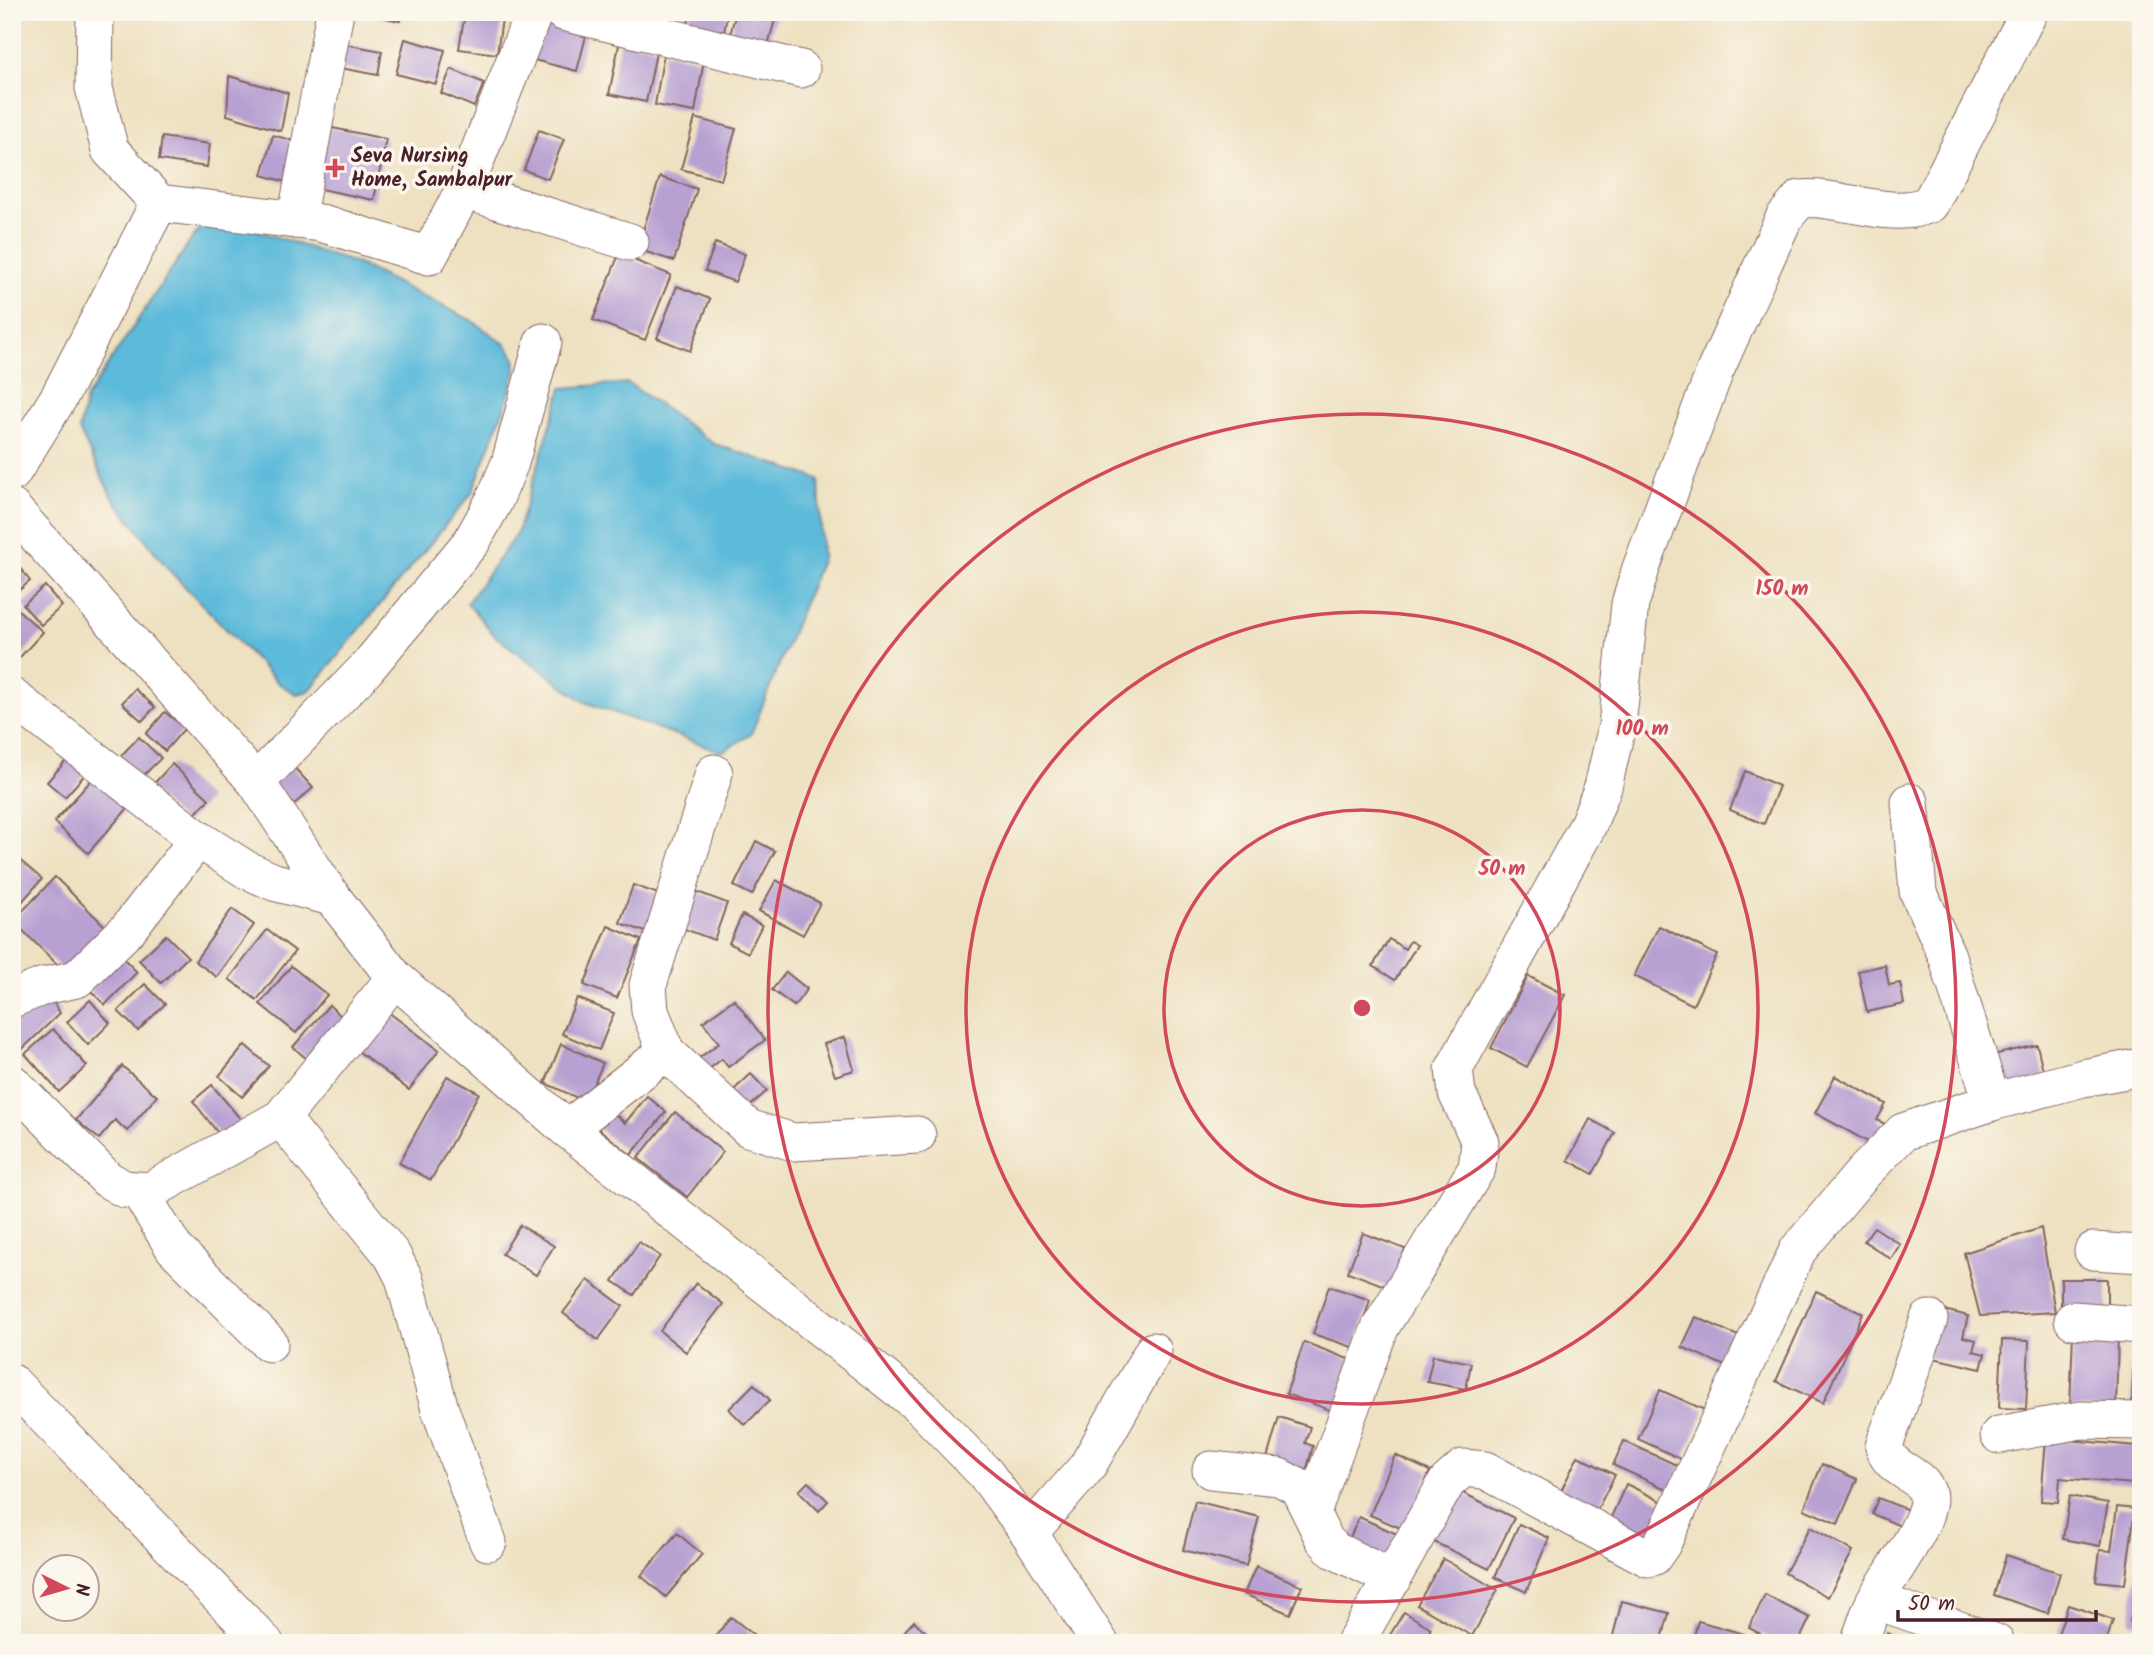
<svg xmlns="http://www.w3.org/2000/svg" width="2153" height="1655" font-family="Kalam,sans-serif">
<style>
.water{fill:#5cbada;stroke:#536c82;stroke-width:2}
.building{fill:#b7a0d2}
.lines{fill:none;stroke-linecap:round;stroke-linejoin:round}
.minor-casing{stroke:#836360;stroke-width:39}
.minor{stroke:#fff;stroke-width:37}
.ring{fill:none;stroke:#d1495b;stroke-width:3.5}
.poi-dot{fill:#d1495b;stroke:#fbf7ec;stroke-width:2.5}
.labels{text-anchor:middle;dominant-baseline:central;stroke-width:7;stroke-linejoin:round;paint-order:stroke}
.poi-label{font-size:21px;font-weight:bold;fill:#4a1f2b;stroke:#fbf7ec;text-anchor:start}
.centre{fill:#d1495b;stroke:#fbf7ec;stroke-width:3.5}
.ring-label{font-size:21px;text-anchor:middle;font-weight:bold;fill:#d1495b;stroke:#fbf7ec;stroke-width:7;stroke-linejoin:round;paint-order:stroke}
</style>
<rect width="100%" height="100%" fill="#fbf7ec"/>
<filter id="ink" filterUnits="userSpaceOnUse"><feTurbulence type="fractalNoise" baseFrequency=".0143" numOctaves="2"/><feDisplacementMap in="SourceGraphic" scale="14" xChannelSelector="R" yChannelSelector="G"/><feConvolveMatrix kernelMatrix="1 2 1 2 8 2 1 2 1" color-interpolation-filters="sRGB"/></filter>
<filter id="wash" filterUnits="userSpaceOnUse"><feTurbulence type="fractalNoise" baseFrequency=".00686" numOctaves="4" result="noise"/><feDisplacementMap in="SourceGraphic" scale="28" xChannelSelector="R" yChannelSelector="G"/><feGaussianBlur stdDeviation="1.57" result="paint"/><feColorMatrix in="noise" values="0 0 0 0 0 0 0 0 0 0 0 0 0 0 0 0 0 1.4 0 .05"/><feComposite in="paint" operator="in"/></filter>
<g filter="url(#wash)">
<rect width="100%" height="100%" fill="#eee1c1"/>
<g class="water">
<path d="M222 219 358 264 471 320 505 344 515 357 516 370 508 398 472 493 309 691 296 694 278 683 169 570 111 495 79 430 86 398 193 237 206 224Z"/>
<path d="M628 383 714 444 819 479 822 558 751 734 722 752 585 702 495 636 467 603 517 533 562 388Z"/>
</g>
<g id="blocks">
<g class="building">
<path d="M360 12H402L400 21Z"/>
<path d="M465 12H503L497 54 459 49Z"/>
<path d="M633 12H679L674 30Z"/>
<path d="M690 12H728L723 37 687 31Z"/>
<path d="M736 12H777L764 60 726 50Z"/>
<path d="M540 16 588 28 577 71 530 59Z"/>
<path d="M405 39 445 50 436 84 396 74Z"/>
<path d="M620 40 657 48 646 102 609 94Z"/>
<path d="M339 43 382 51 378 75 335 67Z"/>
<path d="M664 53 704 60 695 112 655 105Z"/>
<path d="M451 69 484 83 474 107 441 93Z"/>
<path d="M229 76 288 93 281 131 227 115Z"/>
<path d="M695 118 736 129 721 180 681 169Z"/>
<path d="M323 126 386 139 374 200 311 187Z"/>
<path d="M539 130 564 139 548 179 524 170Z"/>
<path d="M273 135 301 143 290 183 262 175Z"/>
<path d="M162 137 210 144 207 167 159 160Z"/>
<path d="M660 177 697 189 674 261 637 249Z"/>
<path d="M715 243 745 254 735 282 705 271Z"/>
<path d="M619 254 671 275 645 340 593 320Z"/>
<path d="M677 286 710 299 690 351 657 338Z"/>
<path d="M17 564 30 581 12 596V568Z"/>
<path d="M45 586 62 606 41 625 23 605Z"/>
<path d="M17 609 43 632 12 666V614Z"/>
<path d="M135 689 155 707 142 721 122 703Z"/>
<path d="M165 712 185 728 165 751 146 734Z"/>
<path d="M139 737 161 758 132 787 111 766Z"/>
<path d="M72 754 89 770 65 797 47 782Z"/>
<path d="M172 764 209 799 186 824 149 789Z"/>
<path d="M292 765 313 788 292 806 272 783Z"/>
<path d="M1745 771 1779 786 1764 824 1730 810Z"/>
<path d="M94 777 128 808 88 853 54 822Z"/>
<path d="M756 841 775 851 752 895 734 886Z"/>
<path d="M16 857 42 879 12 913V862Z"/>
<path d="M55 877 111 932 69 976 13 921Z"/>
<path d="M776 880 820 903 803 935 759 911Z"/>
<path d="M633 885 667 897 654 935 620 923Z"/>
<path d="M692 890 727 903 714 940 679 927Z"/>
<path d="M232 909 254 925 217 977 195 961Z"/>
<path d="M742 915 762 925 748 953 729 943Z"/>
<path d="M608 926 641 940 617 998 584 985Z"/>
<path d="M1659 926 1717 955 1693 1005 1634 976Z"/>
<path d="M267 930 295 951 257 1000 229 979Z"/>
<path d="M166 935 188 957 161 983 139 960Z"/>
<path d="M1389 939 1405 949 1410 941 1417 945 1395 980 1373 966Z"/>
<path d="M122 957 137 972 105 1005 90 990Z"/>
<path d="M1885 965 1889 985 1900 983 1904 1004 1867 1012 1858 971Z"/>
<path d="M291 966 327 995 296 1033 260 1004Z"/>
<path d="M786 972 807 989 794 1006 772 990Z"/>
<path d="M1528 976 1565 995 1527 1067 1491 1048Z"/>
<path d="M145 984 165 1004 138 1031 118 1011Z"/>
<path d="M48 994 60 1013 12 1059V1013Z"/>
<path d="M577 998 614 1013 599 1050 562 1034Z"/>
<path d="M734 999 765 1040 728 1067 722 1059 695 1080 686 1068 719 1043 703 1022Z"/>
<path d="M90 1000 110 1023 88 1045 67 1022Z"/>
<path d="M329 1005 351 1025 315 1066 293 1047Z"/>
<path d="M388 1012 439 1050 409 1090 358 1051Z"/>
<path d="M53 1029 87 1066 59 1092 25 1054Z"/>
<path d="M845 1037 854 1070 835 1076 824 1044Z"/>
<path d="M561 1044 603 1063 586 1102 545 1083Z"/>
<path d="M245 1045 269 1066 242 1097 219 1076Z"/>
<path d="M2037 1045 2047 1087 1994 1099 1984 1057Z"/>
<path d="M122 1066 157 1096 127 1131 115 1120 99 1139 76 1120Z"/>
<path d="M751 1074 767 1091 739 1116 724 1099Z"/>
<path d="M447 1076 479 1093 431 1180 399 1163Z"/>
<path d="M1835 1076 1886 1104 1877 1120 1889 1126 1877 1147 1815 1113Z"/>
<path d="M212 1085 242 1121 222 1138 193 1101Z"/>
<path d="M647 1096 666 1112 631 1155 594 1125 608 1108 625 1123Z"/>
<path d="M675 1112 723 1152 687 1197 638 1158Z"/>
<path d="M1590 1119 1615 1133 1593 1174 1568 1160Z"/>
<path d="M520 1225 554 1246 536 1275 502 1254Z"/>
<path d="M1874 1227 1900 1244 1891 1259 1864 1241Z"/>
<path d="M2041 1228 2055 1312 1980 1316 1964 1253Z"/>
<path d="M1363 1233 1405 1249 1390 1288 1348 1272Z"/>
<path d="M639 1242 660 1256 634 1295 613 1281Z"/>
<rect x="2061" y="1279" width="46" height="36"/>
<path d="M588 1280 623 1306 598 1340 563 1313Z"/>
<path d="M696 1283 723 1304 686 1352 660 1331Z"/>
<path d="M1329 1286 1370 1300 1355 1348 1313 1334Z"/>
<path d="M1816 1291 1863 1313 1823 1403 1776 1381Z"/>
<path d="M1940 1309 1968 1316 1963 1337 1976 1340 1973 1351 1985 1354 1981 1369 1929 1357Z"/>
<path d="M1696 1317 1738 1336 1725 1366 1682 1347Z"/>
<path d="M2073 1333 2118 1334 2116 1409 2070 1407Z"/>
<path d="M2134 1334H2141V1408L2132 1407Z"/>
<path d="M2002 1340 2029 1341 2026 1409 1999 1408Z"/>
<path d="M1304 1342 1356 1362 1338 1413 1286 1394Z"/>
<path d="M1433 1355 1471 1363 1466 1389 1427 1382Z"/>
<path d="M754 1384 770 1400 745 1425 729 1409Z"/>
<path d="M1660 1390 1705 1410 1683 1460 1638 1439Z"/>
<path d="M1279 1417 1310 1427 1305 1443 1313 1446 1305 1476 1265 1465Z"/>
<path d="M2046 1438 2137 1446 2134 1484 2060 1478 2058 1502 2041 1501Z"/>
<path d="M1624 1441 1681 1467 1670 1491 1613 1465Z"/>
<path d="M1395 1455 1430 1471 1405 1530 1370 1515Z"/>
<path d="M1578 1456 1615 1475 1593 1518 1557 1499Z"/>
<path d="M1822 1464 1857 1479 1838 1524 1804 1509Z"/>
<path d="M808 1482 828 1501 819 1511 799 1491Z"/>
<path d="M1626 1484 1669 1505 1649 1549 1606 1528Z"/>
<path d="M1455 1489 1514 1518 1489 1569 1430 1540Z"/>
<path d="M2070 1496 2108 1503 2100 1546 2063 1539Z"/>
<path d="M1878 1498 1911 1511 1905 1528 1872 1514Z"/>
<path d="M1195 1501 1259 1517 1246 1566 1183 1550Z"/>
<path d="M2117 1507 2135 1509 2125 1584 2096 1581 2100 1550 2111 1551Z"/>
<path d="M1359 1517 1404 1537 1391 1569 1345 1549Z"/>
<path d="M1519 1524 1549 1538 1526 1592 1495 1577Z"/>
<path d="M1810 1527 1853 1551 1828 1597 1785 1573Z"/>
<path d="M677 1533 702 1554 666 1597 641 1576Z"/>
<path d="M2139 1554H2141V1624L2130 1622Z"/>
<path d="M2006 1555 2060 1573 2048 1613 1994 1595Z"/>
<path d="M1443 1559 1498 1590 1472 1636 1417 1605Z"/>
<path d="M1256 1566 1302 1586 1290 1614 1244 1594Z"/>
<path d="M1765 1595 1810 1618 1798 1643H1779L1749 1628Z"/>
<path d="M1622 1601 1669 1613 1661 1643H1611Z"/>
<path d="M2068 1605 2113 1620 2106 1643H2055Z"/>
<path d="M1404 1612 1431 1628 1423 1643H1385Z"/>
<path d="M731 1617 764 1643H710Z"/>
<path d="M914 1621 938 1643H909L901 1635Z"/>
<path d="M1698 1621 1744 1634 1741 1643H1692Z"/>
<path d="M1887 1633 1911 1643H1883Z"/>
</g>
</g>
</g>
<g filter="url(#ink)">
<use href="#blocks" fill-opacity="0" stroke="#836360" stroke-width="2"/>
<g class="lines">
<defs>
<g id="minor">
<path d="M95 12 94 88 110 150 159 203 321 223 429 256 464 190 534 12"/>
<path d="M563 12 801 69"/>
<path d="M464 190 630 242"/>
<path d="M296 220 335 12"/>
<path d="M12 473 59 397 159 203"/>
<path d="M12 508 256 782 332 897 395 978 567 1129 920 1406 985 1473 1029 1533 1100 1643"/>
<path d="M12 697 198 839 247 870 274 882 332 897"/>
<path d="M714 773 648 985 650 1011 666 1052 748 1128 793 1142 917 1135"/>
<path d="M256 782 366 669 472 541 494 501 510 463 543 342"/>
<path d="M1910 802 1918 891 1947 956 1992 1102"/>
<path d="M12 999 44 986 77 979 128 929 198 839"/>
<path d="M12 1083 107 1179 124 1189 150 1191 281 1118 395 978"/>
<path d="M281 1118 392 1255 404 1278 440 1409 488 1542"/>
<path d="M567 1129 666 1052"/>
<path d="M139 1191 174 1248 269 1343"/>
<path d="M2093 1251 2141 1254"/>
<path d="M2073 1320 2141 1325"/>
<path d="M12 1383 265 1643"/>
<path d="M1999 1435 2081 1420 2141 1421"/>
<path d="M1211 1470 1279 1477 1298 1487 1324 1539 1334 1550 1393 1579"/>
<path d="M1312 1512 1380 1328 1477 1168 1480 1142 1457 1093 1454 1069 1587 827 1603 787 1617 726 1630 604 1641 568 1715 371 1784 218 1800 199C1843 195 1889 222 1930 204L2029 12"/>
<path d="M1029 1533 1087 1467 1153 1351"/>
<path d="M1875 1600 1996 1643"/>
<path d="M1355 1643 1447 1482 1463 1468 1485 1470 1648 1558 1653 1557 1662 1544 1798 1250 1862 1174 1903 1132 1992 1102 2083 1078 2141 1067"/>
<path d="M1859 1643C1865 1628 1869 1611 1877 1597 1889 1576 1936 1514 1927 1492 1918 1471 1889 1471 1884 1446L1929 1319"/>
</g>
</defs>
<use href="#minor" class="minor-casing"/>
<use href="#minor" class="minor"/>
</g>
</g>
<g class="ring">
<circle cx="1362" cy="1008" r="198"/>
<circle cx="1362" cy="1008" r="396"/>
<circle cx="1362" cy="1008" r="594"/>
</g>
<path class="poi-dot" d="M331.5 157.5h7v7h7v7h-7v7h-7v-7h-7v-7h7z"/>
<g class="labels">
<g class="poi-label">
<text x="351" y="156">Seva Nursing<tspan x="351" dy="24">Home, Sambalpur</tspan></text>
</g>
</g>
<circle cx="1362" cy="1008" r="10" class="centre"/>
<g class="ring-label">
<text x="1782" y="595">150 m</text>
<text x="1642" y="735">100 m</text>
<text x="1502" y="875">50 m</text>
</g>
<rect width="2153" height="1655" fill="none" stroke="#fbf7ec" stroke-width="42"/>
<g transform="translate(66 1588) rotate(95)"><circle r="33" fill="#fbf7ec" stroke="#b4a19f" stroke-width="2"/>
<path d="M0-5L12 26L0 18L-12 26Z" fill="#d1495b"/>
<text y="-10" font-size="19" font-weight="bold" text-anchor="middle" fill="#4a1f2b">N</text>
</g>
<path d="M1898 1610v10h198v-10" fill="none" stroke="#4a1f2b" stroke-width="3.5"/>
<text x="1908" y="1610" font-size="21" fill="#4a1f2b" stroke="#fbf7ec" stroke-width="5" paint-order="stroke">50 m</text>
</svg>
